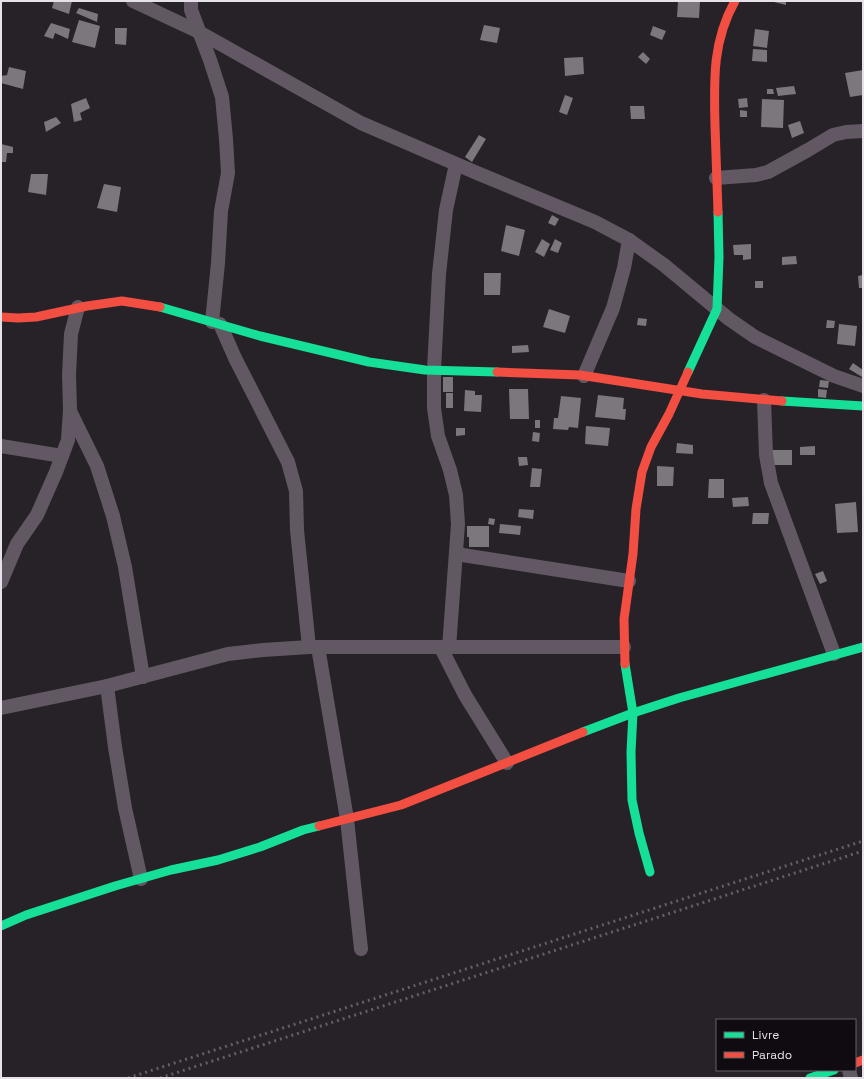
<svg xmlns="http://www.w3.org/2000/svg" width="864" height="1079" font-family="'Space Grotesk',sans-serif">
<style>
.building{fill:#7b777c}
.lines{fill:none;stroke-linecap:round;stroke-linejoin:round}
.street{stroke:#625864;stroke-width:14}
.fast{stroke:#16e098;stroke-width:9}
.jam{stroke:#f24e42;stroke-width:9}
.rail{stroke:#645e67;stroke-width:3;stroke-dasharray:2 4;stroke-linecap:butt}
</style>
<rect width="100%" height="100%" fill="#272228"/>
<g class="building">
<path d="M54 1H72L69 14 52 8Z"/>
<path d="M678 1H700L699 18 677 17Z"/>
<path d="M770 1H786V5Z"/>
<path d="M79 8 98 14 97 22 76 13Z"/>
<path d="M79 20 100 26 95 48 72 42Z"/>
<path d="M51 23 70 29 68 39 55 33 53 39 44 36Z"/>
<path d="M484 25 500 28 497 43 480 40Z"/>
<path d="M653 26 666 31 662 40 650 35Z"/>
<path d="M115 28H127L126 45 115 44Z"/>
<path d="M755 29 769 31 767 48 753 46Z"/>
<path d="M753 49 767 50V62L752 61Z"/>
<path d="M643 52 650 59 646 64 638 57Z"/>
<path d="M583 57 584 74 565 76 564 58Z"/>
<path d="M9 67 26 71 23 89 1 83V76L7 75Z"/>
<path d="M863 70V95L850 97 845 73Z"/>
<path d="M794 86 796 94 778 96 776 88Z"/>
<path d="M767 89H773L774 94H767Z"/>
<path d="M565 95 573 98 567 115 559 112Z"/>
<path d="M86 98 90 108 80 113 82 120 74 122 71 104Z"/>
<path d="M747 98 748 107 739 108 738 99Z"/>
<path d="M762 99 784 100 783 128 761 127Z"/>
<path d="M630 106H644L645 119H631Z"/>
<path d="M740 110 747 111V117H740Z"/>
<path d="M56 117 61 123 46 132 44 122Z"/>
<path d="M800 121 804 133 792 138 788 125Z"/>
<path d="M479 135 486 139 472 162 465 157Z"/>
<path d="M1 144 13 147V153H7L6 162H1Z"/>
<path d="M31 174H48L46 195 28 192Z"/>
<path d="M104 184 121 187 117 212 97 208Z"/>
<path d="M552 215 559 219 555 226 548 223Z"/>
<path d="M506 225 525 230 519 256 501 251Z"/>
<path d="M542 239 550 244 544 257 535 252Z"/>
<path d="M555 239 562 243 558 253 550 250Z"/>
<path d="M751 244V259L743 260V255H734L733 245Z"/>
<path d="M796 256 797 264 782 265V257Z"/>
<path d="M484 273H501L500 295H484Z"/>
<path d="M863 275V288H859L858 276Z"/>
<rect x="755" y="281" width="8" height="7"/>
<path d="M549 309 570 316 565 333 543 327Z"/>
<path d="M638 318 647 319 646 326 637 325Z"/>
<path d="M827 320 835 321 834 328H826Z"/>
<path d="M839 324 857 326 855 346 837 344Z"/>
<path d="M528 345 529 352 512 353V346Z"/>
<path d="M853 363 863 370 862 377 849 369Z"/>
<rect x="443" y="377" width="10" height="15"/>
<path d="M820 380 829 381 828 388 819 387Z"/>
<path d="M509 389H528L529 419H510Z"/>
<path d="M818 389 827 390 826 398 818 397Z"/>
<path d="M465 390 475 391V395H482L481 412 464 411Z"/>
<rect x="446" y="393" width="7" height="15"/>
<path d="M598 395 624 398 623 409H626L625 420 595 417Z"/>
<path d="M561 396 581 398 578 428 569 427 568 430 553 429 554 418H558Z"/>
<rect x="535" y="420" width="5" height="8"/>
<path d="M586 426 610 428 608 446 585 444Z"/>
<path d="M456 428H465V435L456 436Z"/>
<path d="M533 432 540 433 539 442 532 441Z"/>
<path d="M677 443 693 445V454L676 453Z"/>
<path d="M815 446V455H800V447Z"/>
<rect x="769" y="450" width="23" height="15"/>
<path d="M518 457H527L528 465 519 466Z"/>
<path d="M657 466 674 467 673 486H657Z"/>
<path d="M532 468 542 469 540 487H530Z"/>
<path d="M709 479H724V498H708Z"/>
<path d="M748 497 749 506 733 507 732 498Z"/>
<path d="M856 502 858 532 837 533 835 504Z"/>
<path d="M519 509 534 510 533 519 518 517Z"/>
<path d="M753 513H769L768 524H752Z"/>
<path d="M489 518 495 519 494 525 488 524Z"/>
<path d="M500 524 521 526 520 535 499 533Z"/>
<path d="M467 526H489V547H469V537H467Z"/>
<path d="M823 571 827 581 820 584 815 574Z"/>
</g>
<g class="lines">
<g class="street">
<path d="M133 1 199 32 361 123 477 173 595 222 629 240 664 265 729 319 755 337 834 376 863 386"/>
<path d="M191 1V10L210 60 222 97 226 139 228 173 221 211 218 263 212 322"/>
<path d="M716 178 756 175 768 172 808 150 833 135 846 132 863 131"/>
<path d="M220 324 235 358 288 462 296 491 297 530 309 647"/>
<path d="M584 376 613 308 624 268 629 240"/>
<path d="M764 400 766 455 771 483 834 654"/>
<path d="M70 411 97 466 113 516 125 567 143 677"/>
<path d="M1 446 62 456"/>
<path d="M456 554 629 581"/>
<path d="M1 582 17 544 37 515 56 472 68 440 70 410 69 375 71 334 78 307"/>
<path d="M318 647 347 819 361 949"/>
<path d="M441 648 465 695 507 763"/>
<path d="M449 648 458 524 456 495 450 470 438 436 434 408V370L439 274 446 210 456 164"/>
<path d="M107 686 115 747 125 808 141 879"/>
<path d="M1 708 107 686 228 654 263 650 309 647H624"/>
<path d="M849 1070 851 1078"/>
</g>
<g class="fast">
<path d="M160 307 260 336 369 362 425 370 497 372"/>
<path d="M688 372 717 309 719 257 718 212"/>
<path d="M782 401 863 406"/>
<path d="M625 664 633 713 631 752 632 800 639 833 650 872"/>
<path d="M583 732 633 713 679 698 863 647"/>
<path d="M1 926 26 915 115 886 171 870 218 860 260 847 303 830 319 826"/>
<path d="M810 1078 834 1070"/>
</g>
<g class="jam">
<path d="M718 212C717 184 716 155 715 126 714 81 712 42 735 1"/>
<path d="M1 317 18 318 36 317 87 306 122 301 160 307"/>
<path d="M497 372 580 375 702 394 782 401"/>
<path d="M625 664 624 619 633 554 636 509 642 472 651 447 669 414 688 372"/>
<path d="M319 826 401 805 583 732"/>
<path d="M855 1063 863 1060"/>
</g>
<g class="rail">
<path d="M128 1078 863 841"/>
<path d="M160 1078 863 851"/>
</g>
</g>
<rect width="864" height="1079" fill="none" stroke="#e6e1e8" stroke-width="4"/>
<rect x="716" y="1019" width="140" height="52" fill="#0f0b10" stroke="#656166"/>
<rect x="724" y="1032" width="20" height="6" fill="#16e098" stroke="#656166"/>
<text x="752" y="1039" font-size="12" fill="#e6e1e8">Livre</text>
<rect x="724" y="1052" width="20" height="6" fill="#f24e42" stroke="#656166"/>
<text x="752" y="1059" font-size="12" fill="#e6e1e8">Parado</text>
</svg>
